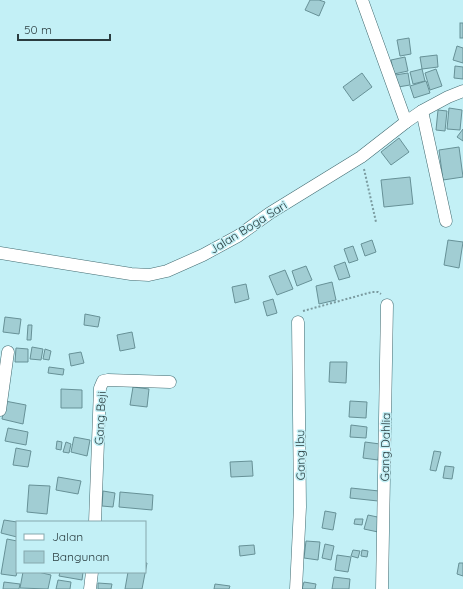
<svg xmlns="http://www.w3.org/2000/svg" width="463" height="589" font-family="Quicksand,sans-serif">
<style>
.building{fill:#a1cdd3;stroke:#679197}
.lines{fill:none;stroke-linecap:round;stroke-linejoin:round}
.street-casing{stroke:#426b71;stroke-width:13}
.path{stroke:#7b9ba0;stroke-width:2;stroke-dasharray:2 2;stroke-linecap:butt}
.street{stroke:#fff;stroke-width:12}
.labels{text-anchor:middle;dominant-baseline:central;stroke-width:3;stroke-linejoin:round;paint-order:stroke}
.street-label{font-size:12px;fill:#2a3c3f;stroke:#c3f0f6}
</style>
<rect width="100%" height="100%" fill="#c3f0f6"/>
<g class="building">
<path d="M310 0H319L325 2 319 16 305 10Z"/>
<rect x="460" y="23" width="3" height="15"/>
<path d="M409 38 411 54 400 56 397 40Z"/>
<path d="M457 46 463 48V63L453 60Z"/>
<path d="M437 55 438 67 422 69 420 57Z"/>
<path d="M405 57 408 71 394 74 391 60Z"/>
<path d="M455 66 463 67V79L454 78Z"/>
<path d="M422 69 425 81 413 84 410 72Z"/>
<path d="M436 69 442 86 430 90 425 73Z"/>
<path d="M362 73 372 87 353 101 343 87Z"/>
<path d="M408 73 410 85 398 87 395 75Z"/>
<path d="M426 81 430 93 414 98 410 86Z"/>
<path d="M449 108 462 110 460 130 447 129Z"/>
<path d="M438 110 447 111 445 131 436 130Z"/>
<path d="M463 129V141L457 137Z"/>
<path d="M399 138 409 152 391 165 381 152Z"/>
<path d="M459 147 463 177 443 180 439 150Z"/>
<path d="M410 177 413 204 384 207 381 180Z"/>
<path d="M372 240 376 252 365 256 361 244Z"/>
<path d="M448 240 463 242 459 268 444 265Z"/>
<path d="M353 246 358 260 349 263 344 249Z"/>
<path d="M345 262 350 277 339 280 334 266Z"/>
<path d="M306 266 312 280 297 286 292 271Z"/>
<path d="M285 270 293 289 277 295 269 276Z"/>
<path d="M332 282 336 300 319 304 316 286Z"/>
<path d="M246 284 249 299 235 303 232 287Z"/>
<path d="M273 299 277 313 267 316 263 302Z"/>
<path d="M85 314 100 317 98 327 84 325Z"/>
<path d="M5 317 21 319 19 334 3 332Z"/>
<path d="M28 325H32L31 340H27Z"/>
<path d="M132 332 135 348 120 351 117 335Z"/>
<path d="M32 347 43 349 41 360 30 359Z"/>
<path d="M16 348 28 349V362H15Z"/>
<path d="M45 349 51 351 49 360 43 359Z"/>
<path d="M81 352 84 363 71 366 69 354Z"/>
<path d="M330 362H347L346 383 329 382Z"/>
<path d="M49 367 64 369 63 375 48 373Z"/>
<path d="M133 387 149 389 147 407 130 405Z"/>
<path d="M61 389 82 390V408H61Z"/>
<path d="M5 401 26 405 23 424 2 419Z"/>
<path d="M350 401 367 402 366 418 349 417Z"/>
<path d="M351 425 367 427 366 438 350 437Z"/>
<path d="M8 428 28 432 26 445 5 441Z"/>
<path d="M74 437 90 440 87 456 71 452Z"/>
<path d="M57 441 62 442 61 450 56 449Z"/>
<path d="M66 442 71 444 69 453 63 452Z"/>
<path d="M365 442 380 444 378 460 363 458Z"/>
<path d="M16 448 31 451 28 467 13 465Z"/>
<path d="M434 451 441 452 436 471 430 470Z"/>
<path d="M252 461 253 476 231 477 230 462Z"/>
<path d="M445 466 454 467 452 479 443 478Z"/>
<path d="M58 477 81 481 78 494 56 490Z"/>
<path d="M29 485 50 486 47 514 27 512Z"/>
<path d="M351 488 379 491 378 501 350 498Z"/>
<path d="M103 491 115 493 113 507 102 506Z"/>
<path d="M120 492 153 495 152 510 119 507Z"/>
<path d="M325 511 336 513 333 530 322 528Z"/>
<path d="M368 515 382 518 378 532 364 529Z"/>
<path d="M355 519H363L362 525 354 524Z"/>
<path d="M4 520 17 522V537L1 533Z"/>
<path d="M7 539 17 541V572L16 576 1 574Z"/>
<path d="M306 541 320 542 318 560 304 558Z"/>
<path d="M325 544 334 546 331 560 322 558Z"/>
<path d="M254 545 255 554 240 556 239 546Z"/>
<path d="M353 550 360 551 358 558 351 556Z"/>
<path d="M362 550 368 551 367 557 361 556Z"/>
<path d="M337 555 351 557 348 572 335 570Z"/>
<path d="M145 563H147L142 589H125L128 572H145Z"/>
<path d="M459 563H463V576L457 574Z"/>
<path d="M23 572H38L51 575 48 589 20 588Z"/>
<path d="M60 572H83L82 580 59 576Z"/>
<path d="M334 577 350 579 349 589H332Z"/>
<path d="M58 580 71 582 70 589H56Z"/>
<path d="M4 582 20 584 19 589H3Z"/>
<path d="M304 582 316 584 315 589H302Z"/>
<path d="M98 583 112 584 111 589H98Z"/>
<path d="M215 584 230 586 229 589H214Z"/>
</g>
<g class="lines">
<defs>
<g id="street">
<path d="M362 0 406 122"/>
<path d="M422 111 446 221"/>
<path d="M0 253 25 257 131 274 149 275 167 271 203 255 238 236 270 213 361 157 406 122 422 111 448 97 463 91"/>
<path d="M0 410 8 352"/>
<path d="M95 522 100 388 103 381 108 380 170 382"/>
<path d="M90 589 92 572"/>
<path d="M296 589 300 507 298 322"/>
<path d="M382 589 387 305"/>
</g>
</defs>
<use href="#street" class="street-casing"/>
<g class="path">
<path d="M364 169 376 222"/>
<path d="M303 311 372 292H378L381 294"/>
</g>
<use href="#street" class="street"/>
</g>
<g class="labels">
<g class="street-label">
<text transform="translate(248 227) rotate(-32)">Jalan Boga Sari</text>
<text transform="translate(100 418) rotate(-87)">Gang Beji</text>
<text transform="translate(385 447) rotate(-89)">Gang Dahlia</text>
<text transform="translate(300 455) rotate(-91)">Gang Ibu</text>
</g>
</g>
<rect x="16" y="521" width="130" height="52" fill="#c3f0f6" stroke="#86a8ad"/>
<rect x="24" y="534" width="20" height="6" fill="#ffffff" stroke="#86a8ad"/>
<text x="52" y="541" font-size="12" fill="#2a3c3f">Jalan</text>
<rect x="24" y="551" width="20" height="12" fill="#a1cdd3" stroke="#86a8ad"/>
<text x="52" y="561" font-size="12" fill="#2a3c3f">Bangunan</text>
<path d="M18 34v6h92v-6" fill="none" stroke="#2a3c3f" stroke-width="2"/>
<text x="24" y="34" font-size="12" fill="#2a3c3f" stroke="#c3f0f6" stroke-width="3" paint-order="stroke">50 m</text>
</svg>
